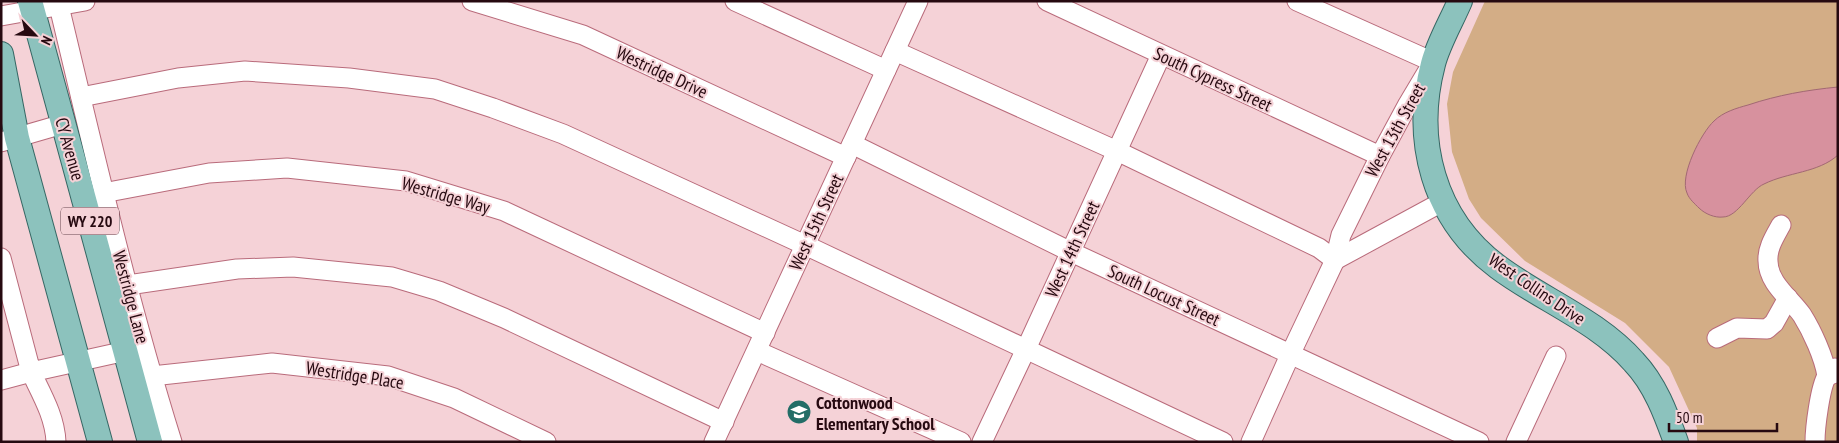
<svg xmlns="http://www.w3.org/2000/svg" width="1839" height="443" font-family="'PT Sans Narrow',sans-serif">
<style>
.green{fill:#d3ad86}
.water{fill:#d7919e;stroke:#a26873}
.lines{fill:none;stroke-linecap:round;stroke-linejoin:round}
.minor-casing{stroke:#b96b7b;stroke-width:21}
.major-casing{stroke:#366764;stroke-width:26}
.minor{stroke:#fff;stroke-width:19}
.major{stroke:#8cc2bd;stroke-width:24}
.labels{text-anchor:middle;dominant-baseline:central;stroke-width:4;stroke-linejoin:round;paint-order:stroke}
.shield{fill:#f5d2d7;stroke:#64454c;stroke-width:1}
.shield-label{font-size:16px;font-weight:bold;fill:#260910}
.street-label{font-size:18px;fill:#260910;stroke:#f5d2d7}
.poi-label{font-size:18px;font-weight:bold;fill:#260910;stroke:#f5d2d7;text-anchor:start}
</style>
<rect width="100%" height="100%" fill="#f5d2d7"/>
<path class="green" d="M1485 1H1838V442H1697V428L1669 367 1625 323 1525 261 1481 218 1469 199 1452 152 1447 104 1453 72Z"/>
<path class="water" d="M1838 87V155C1818 173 1788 172 1764 184 1750 190 1738 217 1723 217 1715 218 1705 214 1699 208 1695 204 1689 199 1687 193 1679 176 1701 133 1714 121 1723 112 1737 108 1748 105 1778 95 1807 90 1838 87Z"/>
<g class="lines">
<defs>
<g id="minor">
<path d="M472 1 583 35 846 157"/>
<path d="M735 1 886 70"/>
<path d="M1047 1 1380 156"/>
<path d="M59 6C94 152 127 298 172 442"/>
<path d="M1 16 85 1"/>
<path d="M895 51 1117 151 1319 248 1335 260"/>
<path d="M81 97 178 78 245 71 349 78 435 89 493 108 563 134 805 245 1223 442"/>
<path d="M1 142 63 124"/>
<path d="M852 144 1071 252 1479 442"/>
<path d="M103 193 209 173 287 168 406 181 504 211 765 333"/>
<path d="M1781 225C1775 236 1767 248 1768 261 1768 283 1790 298 1802 315 1812 331 1824 357 1827 376L1838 372"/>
<path d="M1 258 31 372 126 351"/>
<path d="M1335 260 1442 202"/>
<path d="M128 285 237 269 293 267 392 277 439 291 504 318 724 422"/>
<path d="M1717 338 1737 328 1767 329 1774 323 1788 298"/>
<path d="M757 351 961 442"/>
<path d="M152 376 272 363 388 376 454 398 546 442"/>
<path d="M1 380 31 372C42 395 55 417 56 442"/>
<path d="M714 442 918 1"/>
<path d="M982 442 1026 349 1161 55"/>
<path d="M1251 442 1290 355 1335 260 1341 235 1380 156 1408 104 1433 62 1297 1"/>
<path d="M1516 442 1556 356"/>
<path d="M1815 442C1815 428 1820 387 1827 376 1828 373 1832 370 1835 368"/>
</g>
<g id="major">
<path d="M30 1 150 442"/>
<path d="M1460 1C1452 20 1438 44 1433 64 1413 140 1433 219 1498 267 1542 300 1597 320 1634 362 1655 384 1666 414 1676 442"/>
<path d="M1 54 17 138 100 442"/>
</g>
</defs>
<use href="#minor" class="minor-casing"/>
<use href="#major" class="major-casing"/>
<use href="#minor" class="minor"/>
<use href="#major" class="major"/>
</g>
<defs>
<symbol id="school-disc" viewBox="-11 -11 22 22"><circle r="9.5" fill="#236d67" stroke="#f5d2d7"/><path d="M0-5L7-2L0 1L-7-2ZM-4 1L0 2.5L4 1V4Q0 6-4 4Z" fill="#fff"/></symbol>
</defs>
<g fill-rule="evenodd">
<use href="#school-disc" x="785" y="398" width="28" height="28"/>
</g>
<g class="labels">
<rect class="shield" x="61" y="207.5" width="58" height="27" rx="4"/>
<g class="shield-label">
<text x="90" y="221">WY 220</text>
</g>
<g class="street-label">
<text transform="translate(662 72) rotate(25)">Westridge Drive</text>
<text transform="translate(1213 79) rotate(25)">South Cypress Street</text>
<text transform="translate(1395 130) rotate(-61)">West 13th Street</text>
<text transform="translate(70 149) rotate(74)">CY Avenue</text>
<text transform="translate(446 195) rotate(16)">Westridge Way</text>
<text transform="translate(816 222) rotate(-65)">West 15th Street</text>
<text transform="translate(1072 249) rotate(-65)">West 14th Street</text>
<text transform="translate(1537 289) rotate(34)">West Collins Drive</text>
<text transform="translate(1164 295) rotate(25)">South Locust Street</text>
<text transform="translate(131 297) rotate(75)">Westridge Lane</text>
<text transform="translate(355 375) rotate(9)">Westridge Place</text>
</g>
<g class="poi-label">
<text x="816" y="402">Cottonwood<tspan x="816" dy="21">Elementary School</tspan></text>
</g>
</g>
<rect width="1839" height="443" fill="none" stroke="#260910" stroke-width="5"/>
<g transform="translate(35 35) rotate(115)" stroke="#f5d2d7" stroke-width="4" paint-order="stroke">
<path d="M0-4L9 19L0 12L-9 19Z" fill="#260910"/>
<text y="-8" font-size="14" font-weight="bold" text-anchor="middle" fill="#260910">N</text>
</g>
<path d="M1669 423v8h108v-8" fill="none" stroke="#260910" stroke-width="2.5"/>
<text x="1676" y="423" font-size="15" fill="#260910" stroke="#f5d2d7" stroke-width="4" paint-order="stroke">50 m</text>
</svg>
